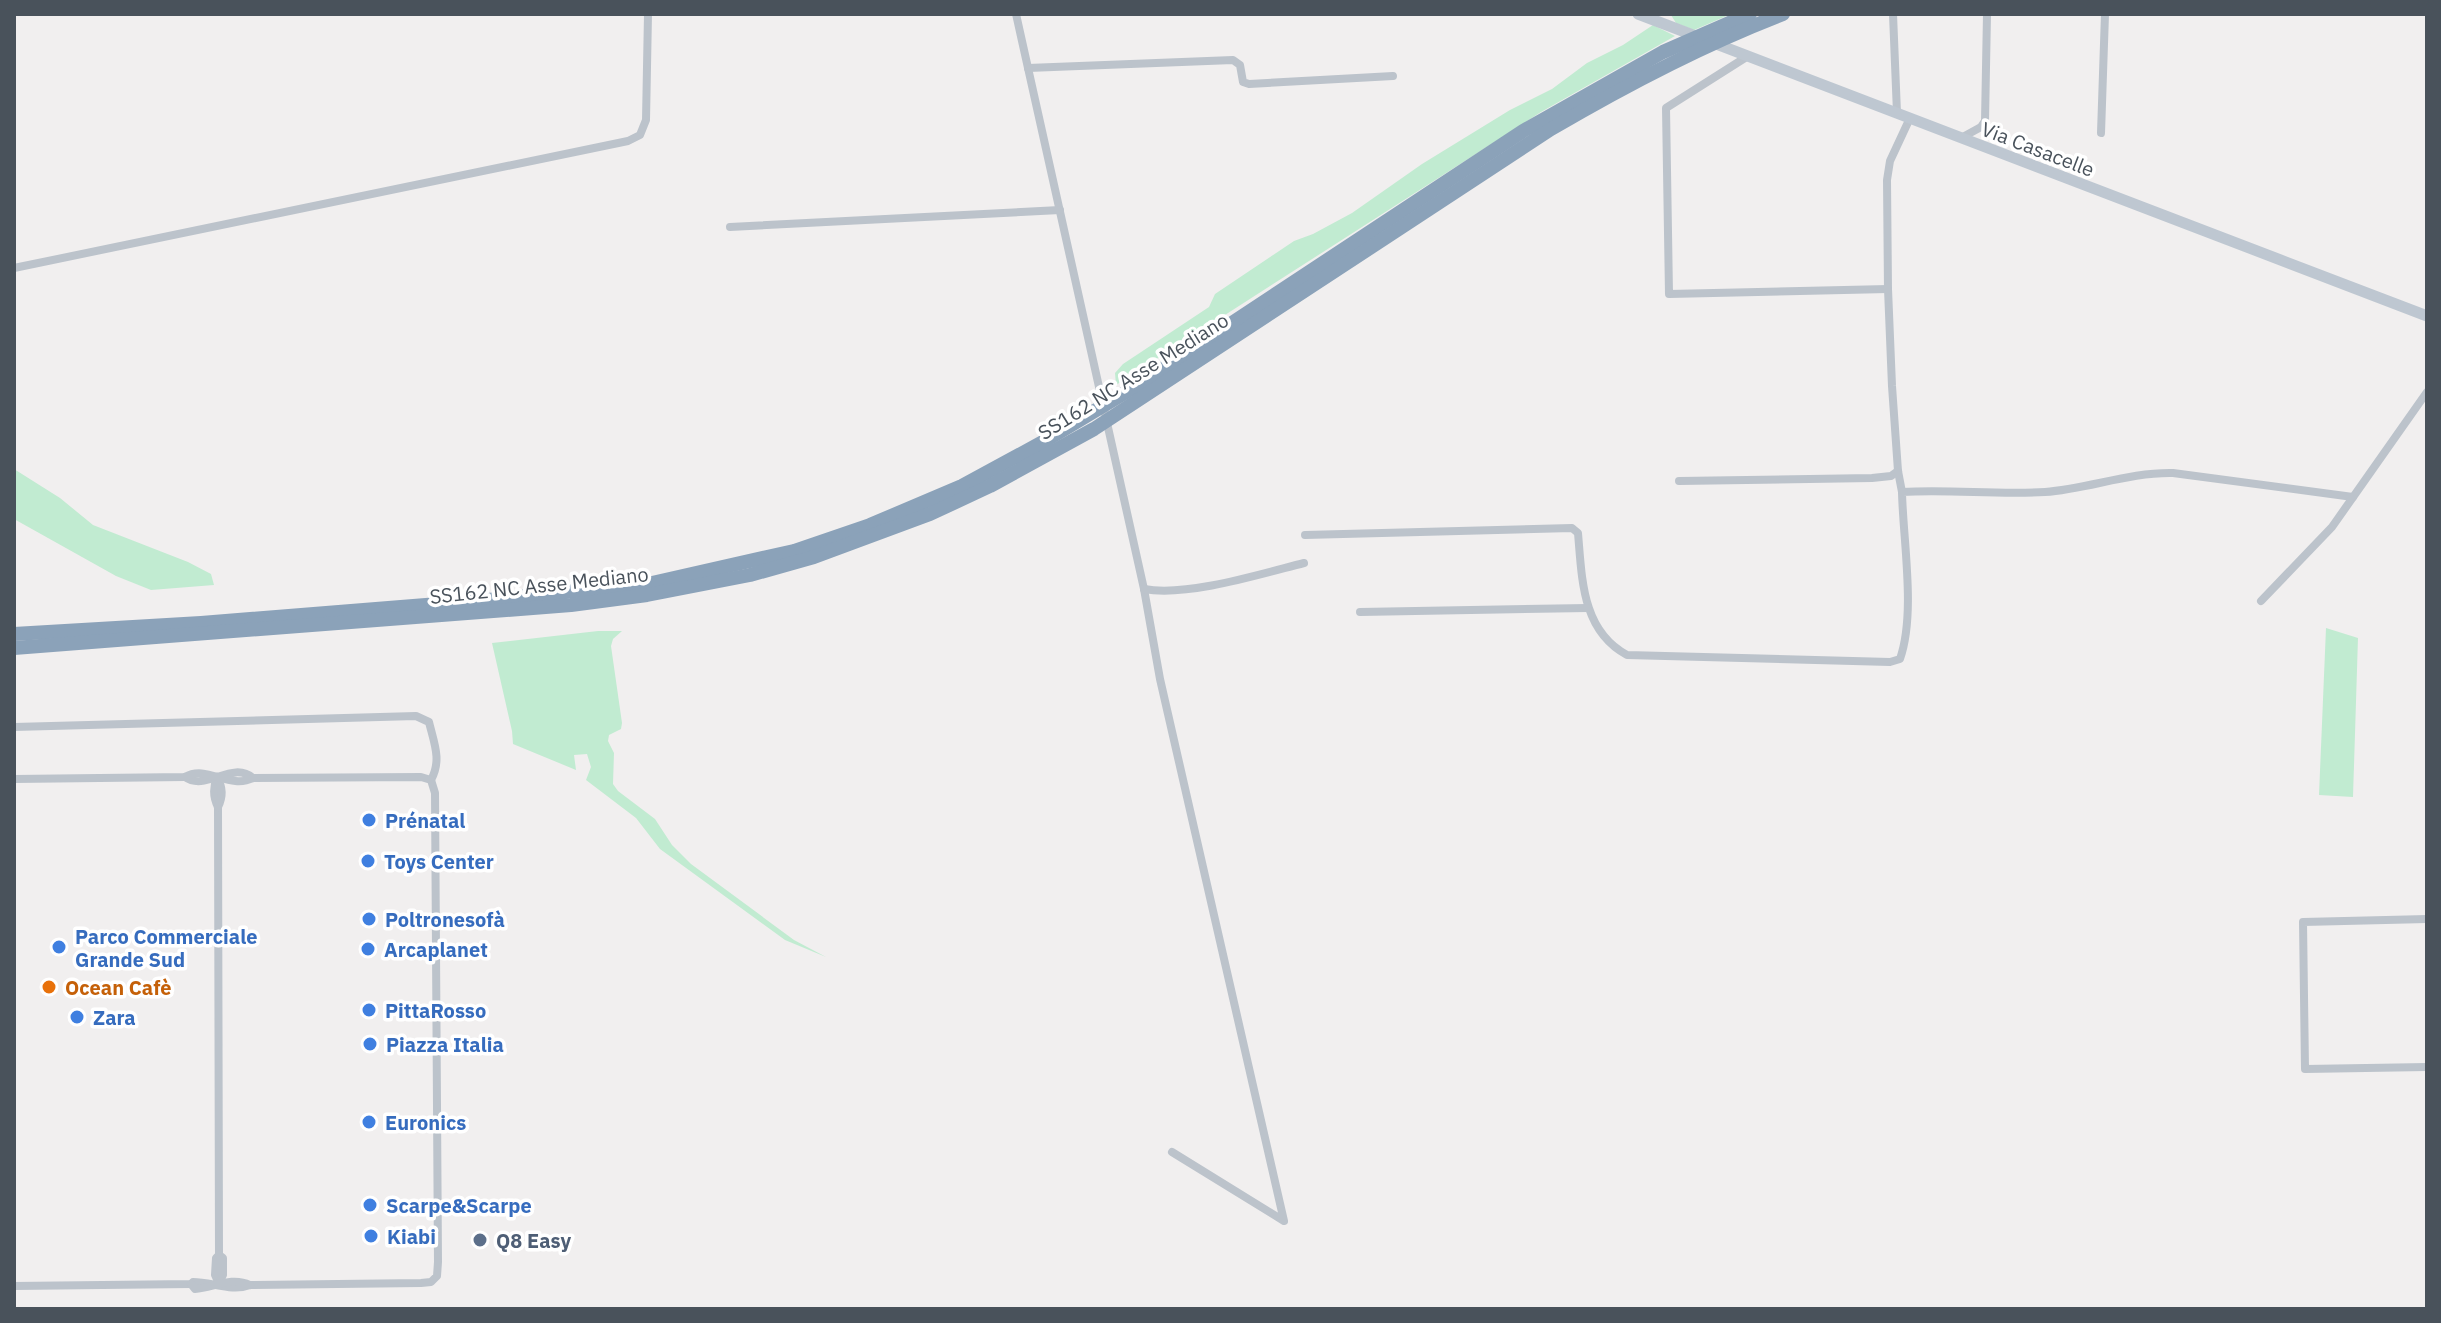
<svg xmlns="http://www.w3.org/2000/svg" width="2441" height="1323" font-family="'IBM Plex Sans',sans-serif">
<style>
.green{fill:#c1ebd1}
.lines{fill:none;stroke-linecap:round;stroke-linejoin:round}
.street{stroke:#bcc3cb;stroke-width:8}
.secondary{stroke:#bec7d1;stroke-width:11}
.highway{stroke:#8ba2b9;stroke-width:14}
.shop-dot{fill:#3f7fe0;stroke:#fff;stroke-width:3}
.food-dot{fill:#e8710a;stroke:#fff;stroke-width:3}
.service-dot{fill:#5c6f8a;stroke:#fff;stroke-width:3}
.labels{text-anchor:middle;dominant-baseline:central;stroke-width:7;stroke-linejoin:round;paint-order:stroke}
.street-label{font-size:20px;fill:#49525b;stroke:#fff}
.shop-label{font-size:20px;font-weight:bold;fill:#366cbe;stroke:#fff;text-anchor:start}
.food-label{font-size:20px;font-weight:bold;fill:#c56008;stroke:#fff;text-anchor:start}
.service-label{font-size:20px;font-weight:bold;fill:#4e5e75;stroke:#fff;text-anchor:start}
</style>
<rect width="100%" height="100%" fill="#f1efef"/>
<g class="green">
<path d="M1674 14H1731L1694 30 1676 23 1671 15Z"/>
<path d="M1653 25 1675 36 1541 112 1116 385 1115 373 1123 364 1209 307 1215 294 1294 241 1313 234 1352 213 1422 164 1510 110 1552 89 1587 63 1623 45Z"/>
<path d="M14 469 60 498 93 525 188 562 211 574 214 585 151 590 116 576 14 519Z"/>
<path d="M2326 628 2358 638 2353 797 2319 795Z"/>
<path d="M598 631H622L613 639 611 646 622 723 621 729 609 735 608 741 614 753 613 784 618 791 655 819 672 845 691 864 794 940 826 957 785 940 660 849 636 818 586 780 591 767 587 754 574 755 576 770 513 744 512 731 492 643Z"/>
</g>
<g class="lines">
<g class="street">
<path d="M1016 14 1144 589 1160 679 1284 1221 1172 1152"/>
<path d="M1893 14 1897 113"/>
<path d="M1748 56 1666 108 1669 294 1888 289"/>
<path d="M1028 68 1233 60 1240 65 1243 82 1249 84 1393 76"/>
<path d="M2101 133 2105 14"/>
<path d="M1961 138 1981 127 1985 121 1987 14"/>
<path d="M730 227 1060 210"/>
<path d="M14 268 628 141 640 135 646 120 648 14"/>
<path d="M1679 481 1872 478 1891 476 1898 471"/>
<path d="M1902 492 1898 471 1892 386 1888 289 1887 180 1890 161 1910 118"/>
<path d="M1305 535 1572 528 1578 533C1582 579 1582 631 1627 655L1890 662 1900 659C1916 613 1903 541 1902 492 1950 489 1997 495 2045 492 2088 489 2129 472 2173 473L2353 497"/>
<path d="M1144 589C1187 597 1261 574 1304 563"/>
<path d="M2261 601 2332 527 2427 392"/>
<path d="M1360 612 1588 608"/>
<path d="M14 727 416 716 429 722C434 743 442 760 431 780"/>
<path d="M185 777C206 792 232 760 253 778"/>
<path d="M217 777C213 787 213 797 218 807L219 1255 216 1258 215 1275 219 1284"/>
<path d="M217 777C223 787 223 797 218 807"/>
<path d="M14 779 185 777C207 764 229 790 253 778L421 777 431 780 435 793 438 1262 437 1276 431 1282 421 1283 250 1285C232 1292 212 1282 193 1282L191 1284 14 1286"/>
<path d="M2427 919 2303 922 2305 1069 2427 1067"/>
<path d="M219 1255 223 1258V1275L219 1284"/>
<path d="M191 1284 195 1289C213 1288 231 1276 250 1285"/>
</g>
<path class="secondary" d="M1638 14 2427 316"/>
<g class="highway">
<path d="M14 634 201 623 488 600 652 583 794 551 870 525 962 486 1043 442 1141 383 1523 131 1663 52 1750 14"/>
<path d="M14 648 571 605 647 595 750 575 814 557 930 514 990 486 1094 429 1551 129C1626 85 1702 45 1783 14"/>
</g>
</g>
<g class="shop-dot">
<circle cx="369" cy="820" r="8"/>
<circle cx="368" cy="861" r="8"/>
<circle cx="369" cy="919" r="8"/>
<circle cx="59" cy="947" r="8"/>
<circle cx="368" cy="949" r="8"/>
<circle cx="369" cy="1010" r="8"/>
<circle cx="77" cy="1017" r="8"/>
<circle cx="370" cy="1044" r="8"/>
<circle cx="369" cy="1122" r="8"/>
<circle cx="370" cy="1205" r="8"/>
<circle cx="371" cy="1236" r="8"/>
</g>
<circle class="food-dot" cx="49" cy="987" r="8"/>
<circle class="service-dot" cx="480" cy="1240" r="8"/>
<g class="labels">
<g class="street-label">
<text transform="translate(2038 149) rotate(21)">Via Casacelle</text>
<text transform="translate(1133 376) rotate(-32)">SS162 NC Asse Mediano</text>
<text transform="translate(539 585) rotate(-6)">SS162 NC Asse Mediano</text>
</g>
<g class="shop-label">
<text x="385" y="820">Prénatal</text>
<text x="384" y="861">Toys Center</text>
<text x="385" y="919">Poltronesofà</text>
<text x="75" y="936">Parco Commerciale<tspan x="75" dy="23">Grande Sud</tspan></text>
<text x="384" y="949">Arcaplanet</text>
<text x="385" y="1010">PittaRosso</text>
<text x="93" y="1017">Zara</text>
<text x="386" y="1044">Piazza Italia</text>
<text x="385" y="1122">Euronics</text>
<text x="386" y="1205">Scarpe&amp;Scarpe</text>
<text x="387" y="1236">Kiabi</text>
</g>
<g class="food-label">
<text x="65" y="987">Ocean Cafè</text>
</g>
<g class="service-label">
<text x="496" y="1240">Q8 Easy</text>
</g>
</g>
<rect width="2441" height="1323" fill="none" stroke="#49525b" stroke-width="32"/>
</svg>
